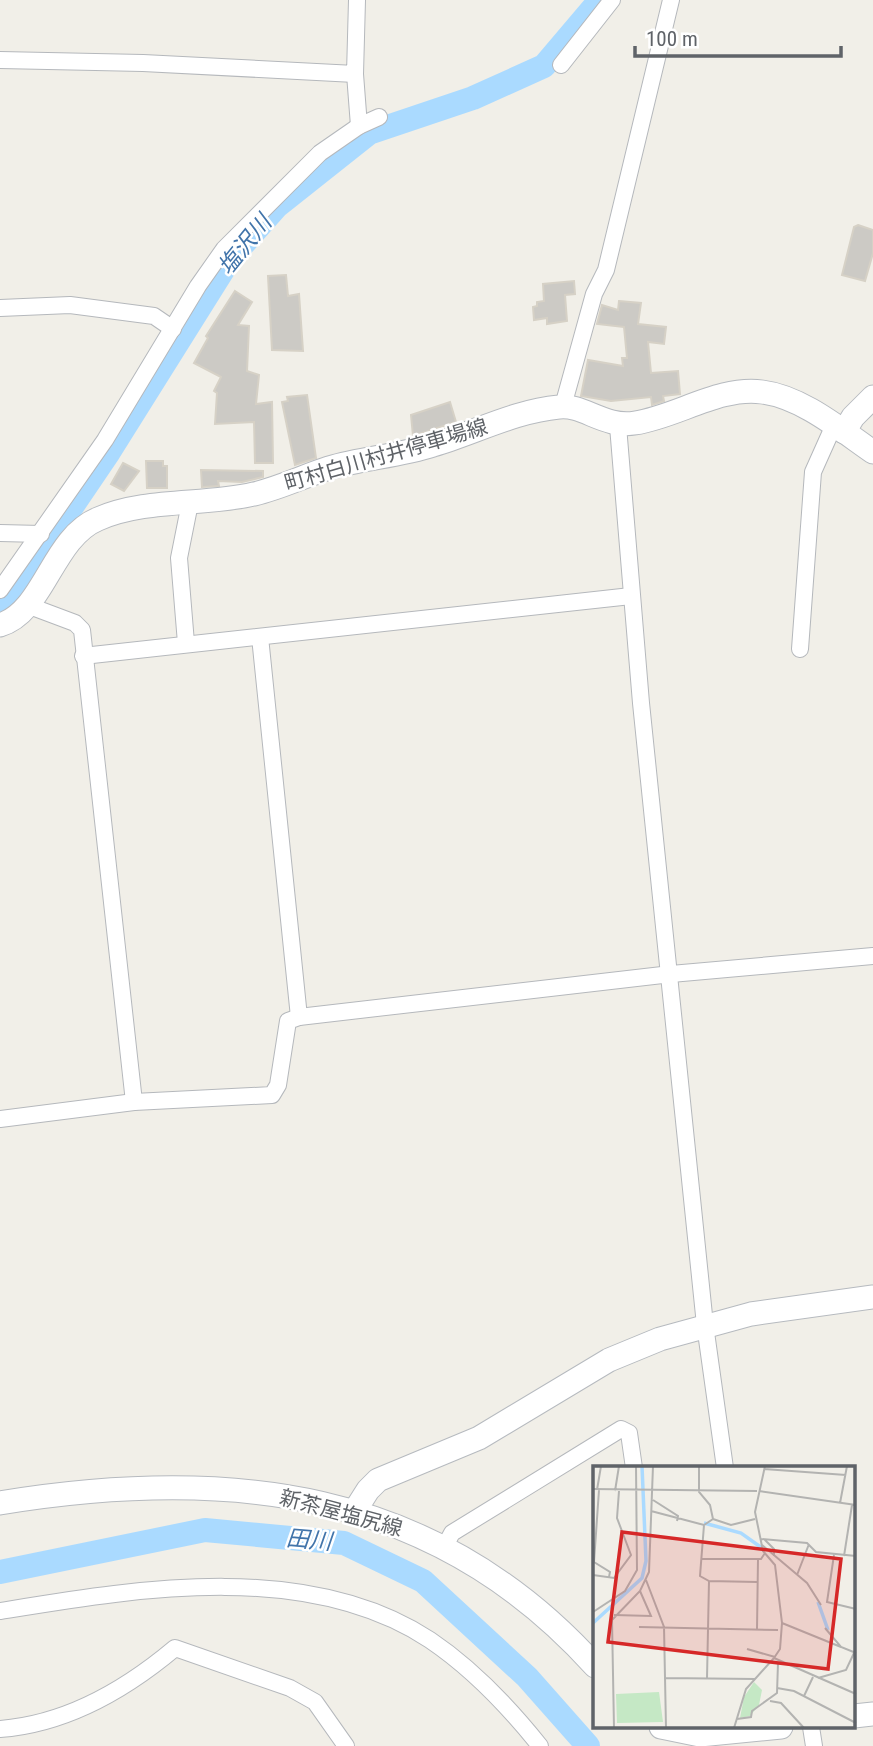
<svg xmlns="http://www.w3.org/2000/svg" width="873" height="1746" font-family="'Roboto Condensed','Noto Sans JP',sans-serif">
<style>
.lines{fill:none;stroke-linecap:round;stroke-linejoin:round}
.river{stroke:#aadaff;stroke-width:24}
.building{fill:#cccac5;stroke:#d6d1c6;stroke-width:2}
.street-casing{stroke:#b5b8bc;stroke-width:18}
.secondary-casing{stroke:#b6babf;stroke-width:25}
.street{stroke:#fff;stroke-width:16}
.secondary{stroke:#fff;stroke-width:23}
.labels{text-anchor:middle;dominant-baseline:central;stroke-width:5;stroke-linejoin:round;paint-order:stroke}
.street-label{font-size:21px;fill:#5f6368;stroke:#fff}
.water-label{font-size:23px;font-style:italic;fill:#4174aa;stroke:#fff}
.inset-river{fill:none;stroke:#aadaff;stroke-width:3.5}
.inset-road{fill:none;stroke:#b3b3b1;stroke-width:2}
.view{fill:#d62828;fill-opacity:0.15;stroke:#d62828;stroke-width:3.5}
.inset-edge{fill:none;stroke:#5f6368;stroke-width:3.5}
</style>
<rect width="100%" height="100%" fill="#f1efe8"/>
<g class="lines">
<g class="river">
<path d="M0 613 109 452 230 259 277 206 369 133 473 98 544 66 600 0"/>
<path d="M0 1572 205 1530 344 1543 423 1581 527 1677 588 1746"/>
</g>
</g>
<g class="building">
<path d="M858 225 873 230V253L865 281 842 275 854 227Z"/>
<path d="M286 275 288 296 299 294 303 351 272 350 268 276Z"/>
<path d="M574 281 575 294 565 295 567 321 547 324V318L534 320 533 307 537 306V302L544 301 543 284Z"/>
<path d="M235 291 252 302 238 325 249 326 247 371 259 375 256 404 272 402 273 463H255L254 422 215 424 217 393 214 391 221 377 194 363 208 338 206 336Z"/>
<path d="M619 301 641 303 638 324 666 327 664 344 648 342 651 373 678 371 680 394 663 396 664 401 652 405 651 397 611 401 581 396 588 360 623 366 622 358H627L624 327 597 324 602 305 618 310Z"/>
<path d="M307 395 316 458 295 465 282 402 288 401 287 397Z"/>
<path d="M450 402 456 422 413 436 411 415Z"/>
<path d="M146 461H163V466H167V488H147Z"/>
<path d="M123 463 139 471 124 491 111 484Z"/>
<path d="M201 470 263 471V477L242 482 218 481 219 486 202 487Z"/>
</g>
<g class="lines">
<defs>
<g id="street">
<path d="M0 60 143 63 355 74 357 0"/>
<path d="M561 65 612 0"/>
<path d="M355 74 359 126"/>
<path d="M0 308 70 305 154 316 173 329"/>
<path d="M563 406 594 294 606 270 671 0"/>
<path d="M618 426 641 703 705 1325 725 1468"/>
<path d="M0 533 41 534"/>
<path d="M0 590 105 440 198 286 224 249 320 153 359 126 379 117"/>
<path d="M27 605 75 623 82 630 134 1102"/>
<path d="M260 637 299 1017"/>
<path d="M186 643 179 558 190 503"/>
<path d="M800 649 813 472 834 425"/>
<path d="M83 656 631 596"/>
<path d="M0 1119 134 1102 272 1095 278 1085 288 1021 299 1017 671 974 873 956"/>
<path d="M445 1546 452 1533 621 1429 629 1433 634 1468"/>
<path d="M0 1611C136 1589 307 1559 430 1640 473 1669 508 1706 540 1746"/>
<path d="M811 1727 814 1746"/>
<path d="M0 1729C67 1724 125 1690 175 1648L290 1688 315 1702 346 1746"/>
</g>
<g id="secondary">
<path d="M844 432 853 417 873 397"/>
<path d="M0 625C44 612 52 538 98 519 146 498 204 506 254 494 280 488 304 476 329 468 363 458 399 456 433 445 474 433 515 411 559 407 583 404 604 428 635 423 676 417 720 386 762 392 802 397 841 430 873 452"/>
<path d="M0 1503C226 1466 434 1487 595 1666"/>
<path d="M354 1512 368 1490 378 1480 479 1438 609 1360 660 1339 751 1314 873 1297"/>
<path d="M854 1716 873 1714"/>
<path d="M661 1727 700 1735 781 1727"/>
</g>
</defs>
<use href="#street" class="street-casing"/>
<use href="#secondary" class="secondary-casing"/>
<use href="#street" class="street"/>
<use href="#secondary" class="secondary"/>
</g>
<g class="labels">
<g class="street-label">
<text transform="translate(386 455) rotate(-16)">町村白川村井停車場線</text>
<text transform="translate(341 1513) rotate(15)">新茶屋塩尻線</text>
</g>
<g class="water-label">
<text transform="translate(245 245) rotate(-51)">塩沢川</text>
<text transform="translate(309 1540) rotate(5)">田川</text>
</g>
</g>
<g transform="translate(593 1466)">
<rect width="262" height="262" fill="#f1efe8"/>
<path d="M161 216 169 224 166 239 157 250 147 252 151 231ZM66 226 70 256 24 257 23 228Z" fill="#c5e8c5"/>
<path class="inset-river" d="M111 57 148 67 169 82M225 136 235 164M0 157 49 112 53 95 49 0"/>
<path class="inset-road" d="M106 0V26L117 39 120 53M172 0 162 46 170 85 182 99 189 157 187 183 181 192 263 228M171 3 253 9M0 23 164 25M4 24 8 0M6 24 1 96 17 106 16 111M22 25 26 0M166 25 263 39M60 34 85 50 84 55M247 37 254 0M58 45 111 59 120 53M120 53 138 59 162 53M111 59 107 110 116 115 164 116M168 73 214 77 223 86 263 90M171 73 181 83V90M169 79 214 117 228 139M241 89 234 136 263 143M251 90 259 39M108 93H168L172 87M0 109 21 112 38 89 24 52 26 25M204 109 216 78M53 114 71 161 73 262M0 146 32 125 44 104 43 0M21 149 58 150 47 125M189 157 248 181M46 161 185 164M232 162 248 181 263 187M164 163 165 93M154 183 182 191M72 212 162 213M114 212 116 115M225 212 253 204 261 187M184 222 201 225 263 257M211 230 220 211M177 235 188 237 211 262M144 253 158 251 159 245 184 227 185 197M21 262 19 154 47 125 56 106 60 0M141 262 153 223 181 192"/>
<path class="view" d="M29 66 248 93 235 203 15 176Z"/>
<rect width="262" height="262" class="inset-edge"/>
</g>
<path d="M635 46v10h206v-10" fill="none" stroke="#5f6368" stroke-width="3.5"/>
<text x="646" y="46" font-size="21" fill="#5f6368" stroke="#ffffff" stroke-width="5" paint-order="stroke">100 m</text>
</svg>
